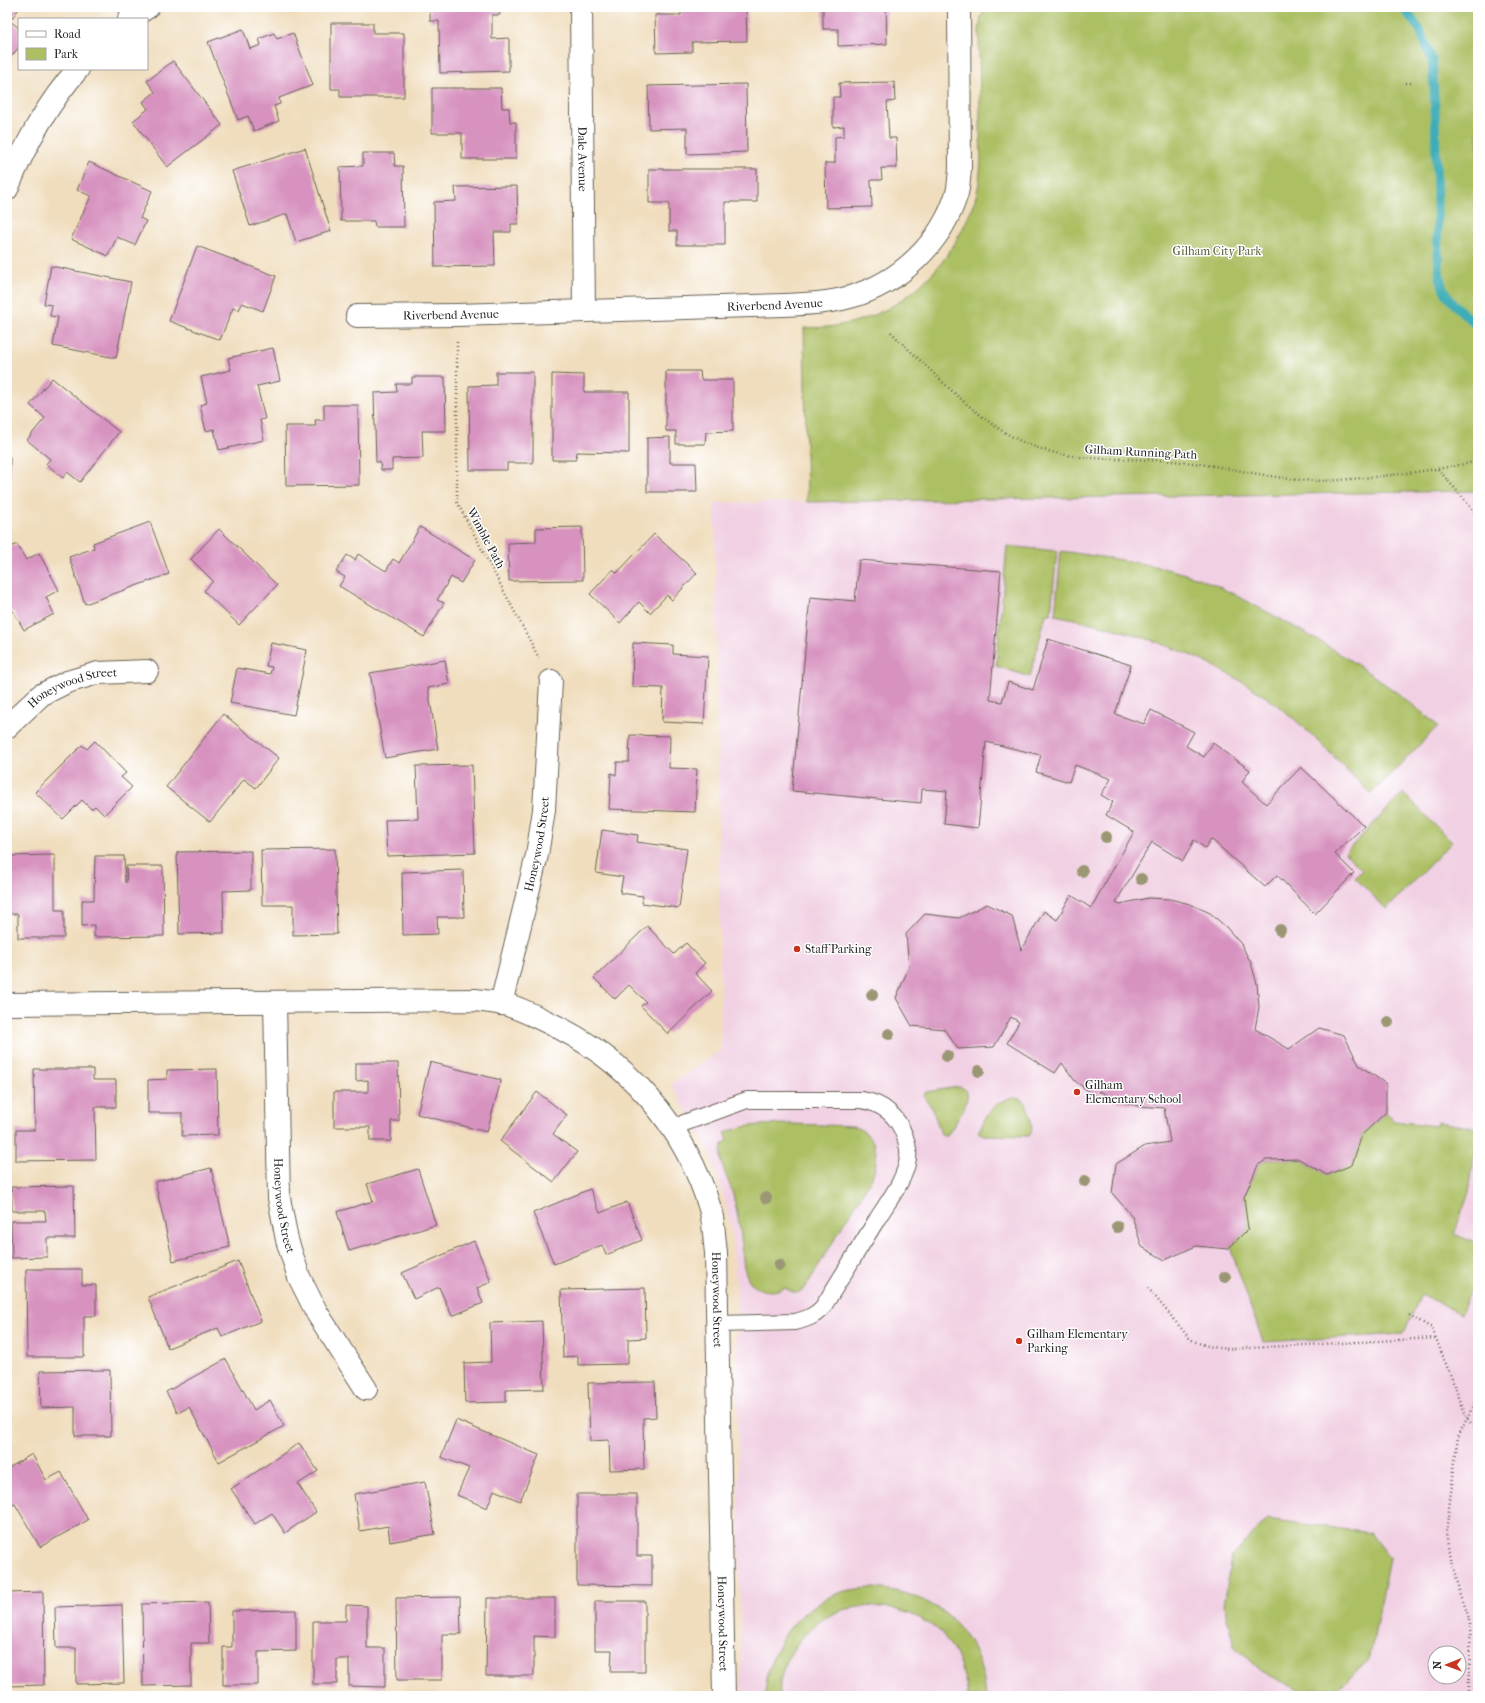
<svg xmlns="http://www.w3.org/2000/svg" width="1485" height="1703" font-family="'IM FELL French Canon',serif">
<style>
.built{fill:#f1d0e3;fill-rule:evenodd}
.green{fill:#acbf63;stroke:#646e40}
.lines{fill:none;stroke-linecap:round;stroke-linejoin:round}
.stream{stroke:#3dadb7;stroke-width:9}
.building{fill:#d792bf}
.service-casing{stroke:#666054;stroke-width:18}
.minor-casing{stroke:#666054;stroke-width:24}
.path{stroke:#666054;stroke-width:2.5;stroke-dasharray:1 3;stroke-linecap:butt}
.service{stroke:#fff;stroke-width:16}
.minor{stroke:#fff;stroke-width:22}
.tree{fill:#9b9774}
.poi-dot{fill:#c8321e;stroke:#fff;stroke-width:1.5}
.labels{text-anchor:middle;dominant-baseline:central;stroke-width:3;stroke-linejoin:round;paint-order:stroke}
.street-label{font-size:12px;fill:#1c1c1c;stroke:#fff}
.park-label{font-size:12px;fill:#565d38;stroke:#fff}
.poi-label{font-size:12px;fill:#1c1c1c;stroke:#fff;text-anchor:start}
</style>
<rect width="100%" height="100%" fill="#fff"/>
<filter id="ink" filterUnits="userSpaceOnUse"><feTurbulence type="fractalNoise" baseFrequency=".025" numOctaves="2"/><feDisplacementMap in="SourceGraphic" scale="8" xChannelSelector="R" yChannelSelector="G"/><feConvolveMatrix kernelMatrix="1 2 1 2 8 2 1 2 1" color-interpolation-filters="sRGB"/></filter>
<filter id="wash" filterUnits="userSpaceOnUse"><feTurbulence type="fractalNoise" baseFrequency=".012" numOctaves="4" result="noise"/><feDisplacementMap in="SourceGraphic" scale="16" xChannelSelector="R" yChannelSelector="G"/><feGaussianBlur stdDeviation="0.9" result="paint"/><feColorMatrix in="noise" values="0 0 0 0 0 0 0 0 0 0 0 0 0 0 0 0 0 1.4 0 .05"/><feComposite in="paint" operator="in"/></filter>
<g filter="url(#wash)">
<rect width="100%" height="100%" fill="#f0ddbd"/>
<path class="built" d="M1478 491V1696H741L736 1280 731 1228 725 1201 710 1153 671 1084 721 1050 715 503ZM1435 1653H1459V1677H1435Z"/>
<g class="green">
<path d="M986 7H1478V491L807 502 804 328C816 327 828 328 840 325 894 316 938 278 962 230 971 212 979 193 980 173 982 158 980 142 980 128 980 95 979 63 979 31L981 17Z"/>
<path d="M1007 546 1057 551 1051 614H1046L1030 677 996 666Z"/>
<path d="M1061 551C1107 558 1154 563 1198 578 1223 587 1246 601 1269 613 1329 645 1387 681 1438 726L1371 794C1339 762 1303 723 1266 697 1202 653 1131 630 1055 615Z"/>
<path d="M1403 793 1452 842 1386 909 1355 878 1362 870 1345 853Z"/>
<path d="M957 1087C983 1087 952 1127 947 1136L945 1137 941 1134 932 1108 923 1095 926 1092Z"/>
<path d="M1012 1098C1017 1098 1023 1099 1026 1104 1030 1111 1035 1131 1029 1136L984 1135 978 1132C988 1115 990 1103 1012 1098Z"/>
<path d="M1386 1112 1394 1121 1436 1126 1437 1122 1478 1128 1469 1193 1454 1234 1478 1244V1275L1461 1314 1421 1294 1404 1334 1263 1342 1230 1247 1248 1229 1244 1197 1258 1165 1266 1160 1299 1159 1327 1175 1352 1165 1362 1135Z"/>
<path d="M792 1124 853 1126C878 1135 881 1157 871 1179L807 1285C799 1295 795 1294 785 1288 772 1293 757 1292 749 1280 742 1269 743 1256 742 1244 740 1228 737 1211 733 1195 729 1179 715 1159 724 1143L728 1140 725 1133C746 1123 769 1125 792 1124Z"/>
<path d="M1267 1519 1371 1533 1390 1558 1369 1661 1334 1689 1298 1690 1264 1673 1234 1646 1224 1606 1231 1557Z"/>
<path d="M870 1588C936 1591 980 1630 986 1696H968C965 1675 957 1652 943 1635 934 1626 922 1619 910 1614 889 1606 869 1604 847 1609 816 1616 788 1647 781 1678 779 1684 780 1690 780 1696H765C766 1650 796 1608 839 1593 849 1589 860 1589 870 1588Z"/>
</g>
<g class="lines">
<path class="stream" d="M1403 7 1420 30 1432 60 1435 108 1438 253C1439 264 1438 277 1443 287 1449 303 1466 315 1478 327"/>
</g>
<g id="blocks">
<g class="building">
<path d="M7 7H20L10 21 19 28V47L7 62Z"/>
<path d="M430 7H499L500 15H492V39L509 38V71L440 73 439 21H430Z"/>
<path d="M681 7H746L747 41 692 42V52L656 53 655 15H681Z"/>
<path d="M823 7H886L887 44 838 46V29H823Z"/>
<path d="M331 23H373V33H404V97H340V89H331Z"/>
<path d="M243 29 250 49 261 45 259 39 274 33 277 39 293 33 313 85 279 98 280 104 274 106 279 121 254 131 248 116 238 120 208 42Z"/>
<path d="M173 61 222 125 167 167 133 121 148 109 143 102 155 92 147 81Z"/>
<path d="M894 82 895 101 887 102 889 138H896L897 168H881L882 180H871L872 207 826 208 825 163H835V137L844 136V126L833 127V97H840L839 83Z"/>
<path d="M746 84 747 152 687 154V128L649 129 648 86Z"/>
<path d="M432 88H501L502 108H509L510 122H516V159H462V133H432Z"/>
<path d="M305 148 331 231 296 242 287 214 250 226 232 171Z"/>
<path d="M363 153H394L395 166H403L404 227H375L374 221H341L340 167 363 166Z"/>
<path d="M89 162 152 191 140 218 146 221 135 245 117 237 108 256 71 239 91 196 77 190Z"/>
<path d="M649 169H757V202H725V245H677V231H669V203H649Z"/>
<path d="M517 186 518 224H511V232H494L495 266 435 267 434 202 456 201 455 187Z"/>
<path d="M197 246 276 276 263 311 242 303 239 310 233 308 220 340 169 321Z"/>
<path d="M51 266 131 282 116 358 53 346 58 317 50 316 52 305 44 304Z"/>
<path d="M273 348 280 381 257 386 265 419 260 420 264 440 219 450 214 429 206 431 200 405 207 403 201 377 231 370 228 358Z"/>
<path d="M666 371H700L701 380H733V431L706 432 705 444H676V431H666Z"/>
<path d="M496 372H533V463H507V470H470L469 386 496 385Z"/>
<path d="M552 374 584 375V392H629V453L577 452 576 460H552Z"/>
<path d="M412 377H445L446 431H422L423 458 392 459V470H381L380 462H376L374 393 397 392 396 384H412Z"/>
<path d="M52 378 119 432 80 482 67 472 63 478 46 464 50 459 27 440 45 418 30 405Z"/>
<path d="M324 405H358L359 485 286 486 285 426H316L315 420H324Z"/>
<path d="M670 437V463H696L697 492H647V438Z"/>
<path d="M7 457H10L9 500H7Z"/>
<path d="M150 522 169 574 85 604 69 557 94 548 93 543Z"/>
<path d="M420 527 475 560 461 583 451 577 437 600 444 603 424 637 339 586 345 577 336 572 347 555 355 560 358 554 386 571 393 559 399 563Z"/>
<path d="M582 527 583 580 509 581 508 543 536 542V528Z"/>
<path d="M219 529 277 585 239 625 204 591 213 581 191 559Z"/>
<path d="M654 534 697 573 672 600 667 595 650 613 639 602 620 623 590 594 613 569 617 573Z"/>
<path d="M17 544 26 560 39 553 59 590 46 597 54 614 24 630 13 611 7 614V549Z"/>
<path d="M859 560 1001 571 990 700 1002 702 1008 682 1033 690 1048 639 1131 665 1115 714 1144 724 1151 710 1194 732 1186 746 1204 757 1213 743 1250 770 1242 782 1266 804 1301 767 1364 826 1335 854 1354 873 1315 914 1277 875 1265 887 1211 839 1205 848 1194 840 1183 861 1152 842 1116 902 1120 904 1148 898 1170 899 1190 904 1210 913 1226 927 1241 944 1251 963 1257 984 1259 1007 1255 1029 1289 1049 1319 1028 1344 1035 1359 1065 1386 1084V1112L1362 1135 1352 1165 1327 1175 1299 1159 1266 1160 1258 1165 1244 1197 1248 1229 1228 1249 1196 1246 1165 1260 1142 1247 1132 1216 1112 1193 1116 1164 1145 1146 1170 1142 1164 1108 1139 1106 1118 1101 1099 1091 1096 1097 1075 1081 1062 1063 1055 1073 1007 1043 1019 1022 1011 1017 994 1047 958 1049 944 1029 912 1026 896 998 909 967 906 934 925 914 959 918 987 904 1012 916 1021 950 1044 911 1057 920 1071 895 1091 908 1134 832 1106 815 1113 802 1101 795 1111 779 1075 765 1069 782 1036 772 1041 755 986 742 978 828 944 824 947 791 922 789 921 803 792 791 810 597 855 601Z"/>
<path d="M271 643 307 650 294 715 230 703 237 668 270 674 272 667 266 666Z"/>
<path d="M633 643 673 645V654L708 656 704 724 662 722 663 688 632 687Z"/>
<path d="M445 660 449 684 428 688 438 749 385 758 370 673Z"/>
<path d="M223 714 279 758 256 788 244 779 210 822 166 787Z"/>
<path d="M630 735 670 736 669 768 697 769 695 812 609 809 611 773 616 775 617 762H629Z"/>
<path d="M95 741 126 773 121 777 132 787 104 815 95 806 91 809 82 800 63 819 35 792 82 745 87 749Z"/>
<path d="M472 765 475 853 387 856 385 820 418 819 416 766Z"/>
<path d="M602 830 638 835 637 842 687 849 679 908 642 903 643 896 620 893 623 877 596 873Z"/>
<path d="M335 849 337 934 293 935V905H262L261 850Z"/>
<path d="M251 851V890L223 891 224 933 179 934 177 852Z"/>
<path d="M55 855V910H64V938H18V914H7V856Z"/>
<path d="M95 856H124L125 882H127L126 866H163L164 936 94 937V925L82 926V900H94Z"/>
<path d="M463 870 464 917H437L438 934 403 935 402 872Z"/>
<path d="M647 926 674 954 686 943 705 963 695 973 712 991 668 1034 641 1006 646 1002 629 985 615 999 594 978Z"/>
<path d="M430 1062 501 1080 487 1132 417 1114Z"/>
<path d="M356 1063H398L399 1121H391V1141H370V1127H334V1092H368V1080L356 1081Z"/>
<path d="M34 1069H93V1080H116V1107H95L96 1160 16 1161V1130H35Z"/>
<path d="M217 1069 218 1135 182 1136V1113H148V1080L167 1079V1070Z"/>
<path d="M537 1092 567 1115 553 1134 577 1152 554 1182 500 1141Z"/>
<path d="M211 1168 230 1247 173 1261 155 1182Z"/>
<path d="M418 1169 436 1225 349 1251 337 1212 373 1201 367 1184Z"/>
<path d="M74 1186 75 1238H47V1257L12 1258 11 1221H46L45 1211H12L11 1187Z"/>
<path d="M590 1189 600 1213 627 1202 642 1240 606 1255 602 1245 554 1264 533 1213Z"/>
<path d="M474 1241 491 1282 477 1288 483 1303 452 1316 439 1287 414 1299 402 1273Z"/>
<path d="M238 1261 261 1321 222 1337 218 1328 168 1348 148 1297Z"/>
<path d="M26 1269H82V1285H96V1316H84V1357H27Z"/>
<path d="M645 1288 646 1338 628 1339V1364L578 1365V1356L563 1357 561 1290Z"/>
<path d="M542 1321 544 1389 506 1390V1402L465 1403 464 1363 491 1362 490 1323Z"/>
<path d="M226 1359 254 1410 270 1400 284 1426 219 1462 189 1407 178 1413 166 1392Z"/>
<path d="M110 1370 111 1436H75V1407L41 1408 40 1371Z"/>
<path d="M655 1382 656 1417 643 1418 644 1469 610 1470 609 1440 590 1441 588 1383Z"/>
<path d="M456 1420 539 1455 520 1501 494 1490 487 1508 457 1495 469 1468 441 1457Z"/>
<path d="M299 1443 318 1471 298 1484 316 1512 285 1533 272 1513 255 1524 231 1489Z"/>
<path d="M32 1454 46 1480 61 1472 88 1520 40 1547 15 1504 8 1508 7 1506V1469Z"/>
<path d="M425 1482 435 1534 390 1542 388 1526 360 1531 354 1494Z"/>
<path d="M577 1494H637V1556H652V1586L577 1585Z"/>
<path d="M43 1592 44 1685 7 1686V1593Z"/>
<path d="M460 1597 461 1634H442V1680H397L396 1598Z"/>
<path d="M487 1598H555V1637L534 1636V1676H486Z"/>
<path d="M595 1601H645V1672H611L612 1650H595Z"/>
<path d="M208 1602 209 1643H191V1685L143 1686 142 1604Z"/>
<path d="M122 1605 124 1683 76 1684V1648H56L55 1607Z"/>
<path d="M346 1605 367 1606V1648H385V1687L349 1686V1659H337V1684H313V1621H346Z"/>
<path d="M296 1610V1651L258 1652V1685H223V1647H232V1611Z"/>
</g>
</g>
</g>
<g filter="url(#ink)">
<use href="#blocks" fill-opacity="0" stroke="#666054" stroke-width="1"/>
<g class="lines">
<defs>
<path id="service" d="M674 1130 684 1123 747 1100H861C883 1103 898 1116 905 1137 907 1143 909 1151 908 1158 905 1181 888 1201 876 1221 859 1249 841 1278 823 1307 815 1316 807 1319 795 1322L718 1324"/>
<g id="minor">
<path id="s1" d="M581 7 584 311"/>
<path d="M129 19 148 7"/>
<path d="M7 189C25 145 46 105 78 69"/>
<path id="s2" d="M357 316 456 315 784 305C806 304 829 303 850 297 900 283 942 243 957 193 959 186 959 177 960 169L959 7"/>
<path id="s3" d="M7 727 41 695 67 682 98 673 147 671"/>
<path id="s4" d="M275 1002 279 1198 287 1240 299 1277 317 1313 366 1389"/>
<path id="s5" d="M7 1004 475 1000C483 1001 491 1002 499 1003 515 1006 531 1014 545 1021 627 1058 686 1126 711 1212 714 1225 714 1239 716 1252L724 1696"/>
<path id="s6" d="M501 1004 537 855 544 810 551 681"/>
</g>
</defs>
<use href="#service" class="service-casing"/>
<use href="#minor" class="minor-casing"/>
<g class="path">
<path d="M1406 83H1414"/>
<path d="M891 332C902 344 914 354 925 365 955 394 987 426 1025 443 1073 464 1122 457 1172 461 1216 464 1258 476 1301 480 1326 482 1350 479 1374 477 1409 473 1444 469 1478 461"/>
<path d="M457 342V502L539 658"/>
<path d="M1438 469 1469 505 1478 518"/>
<path d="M1148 1288 1190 1339C1203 1346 1215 1348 1230 1349L1435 1338"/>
<path d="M1409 1315 1432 1328 1467 1418 1471 1423 1478 1425"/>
<path d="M1470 1696 1469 1617 1451 1565 1446 1532 1458 1437 1478 1395"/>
</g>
<use href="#service" class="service"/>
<use href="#minor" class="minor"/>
</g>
<g class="tree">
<circle cx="1106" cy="837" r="6"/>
<circle cx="1082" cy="871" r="6"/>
<circle cx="1141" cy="879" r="6"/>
<circle cx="1280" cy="930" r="6"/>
<circle cx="872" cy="995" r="6"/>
<circle cx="1388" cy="1022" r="6"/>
<circle cx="889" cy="1034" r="6"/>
<circle cx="947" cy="1056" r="6"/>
<circle cx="979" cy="1071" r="6"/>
<circle cx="1085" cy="1181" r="6"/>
<circle cx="766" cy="1198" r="6"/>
<circle cx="1117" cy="1227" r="6"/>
<circle cx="779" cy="1265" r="6"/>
<circle cx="1225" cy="1277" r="6"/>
</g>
</g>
<g class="poi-dot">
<circle cx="797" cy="949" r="4"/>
<circle cx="1077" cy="1092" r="4"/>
<circle cx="1019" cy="1341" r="4"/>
</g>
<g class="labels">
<g class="street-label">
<text stroke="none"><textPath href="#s1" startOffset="152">Dale Avenue</textPath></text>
<text stroke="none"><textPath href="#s2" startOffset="418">Riverbend Avenue</textPath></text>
<text stroke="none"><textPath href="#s2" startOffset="94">Riverbend Avenue</textPath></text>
<text transform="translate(1141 452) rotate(3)">Gilham Running Path</text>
<text transform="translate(486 538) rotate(62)">Wimble Path</text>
<text stroke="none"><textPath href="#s3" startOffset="79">Honeywood Street</textPath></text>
<text stroke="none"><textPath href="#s6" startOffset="164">Honeywood Street</textPath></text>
<text stroke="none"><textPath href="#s4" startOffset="204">Honeywood Street</textPath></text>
<text stroke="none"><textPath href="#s5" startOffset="891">Honeywood Street</textPath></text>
<text stroke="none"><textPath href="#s5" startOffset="1215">Honeywood Street</textPath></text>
</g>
<g class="park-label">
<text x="1217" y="251">Gilham City Park</text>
</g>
<g class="poi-label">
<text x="805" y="949">Staff Parking</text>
<text x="1085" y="1085">Gilham<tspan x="1085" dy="14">Elementary School</tspan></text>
<text x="1027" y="1334">Gilham Elementary<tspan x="1027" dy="14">Parking</tspan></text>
</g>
</g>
<rect width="1485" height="1703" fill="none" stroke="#fff" stroke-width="24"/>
<rect x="18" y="18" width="130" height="52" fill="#ffffff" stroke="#a4a4a4"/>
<rect x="26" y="31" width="20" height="6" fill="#ffffff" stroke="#a4a4a4"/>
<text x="54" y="38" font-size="12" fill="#1c1c1c">Road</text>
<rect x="26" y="48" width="20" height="12" fill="#acbf63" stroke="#a4a4a4"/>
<text x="54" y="58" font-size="12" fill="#1c1c1c">Park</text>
<g transform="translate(1447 1665) rotate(269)"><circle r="19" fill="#ffffff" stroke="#a4a4a4"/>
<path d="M0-3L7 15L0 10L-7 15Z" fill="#c8321e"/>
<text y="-6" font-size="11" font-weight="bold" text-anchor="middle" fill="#1c1c1c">N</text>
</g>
</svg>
